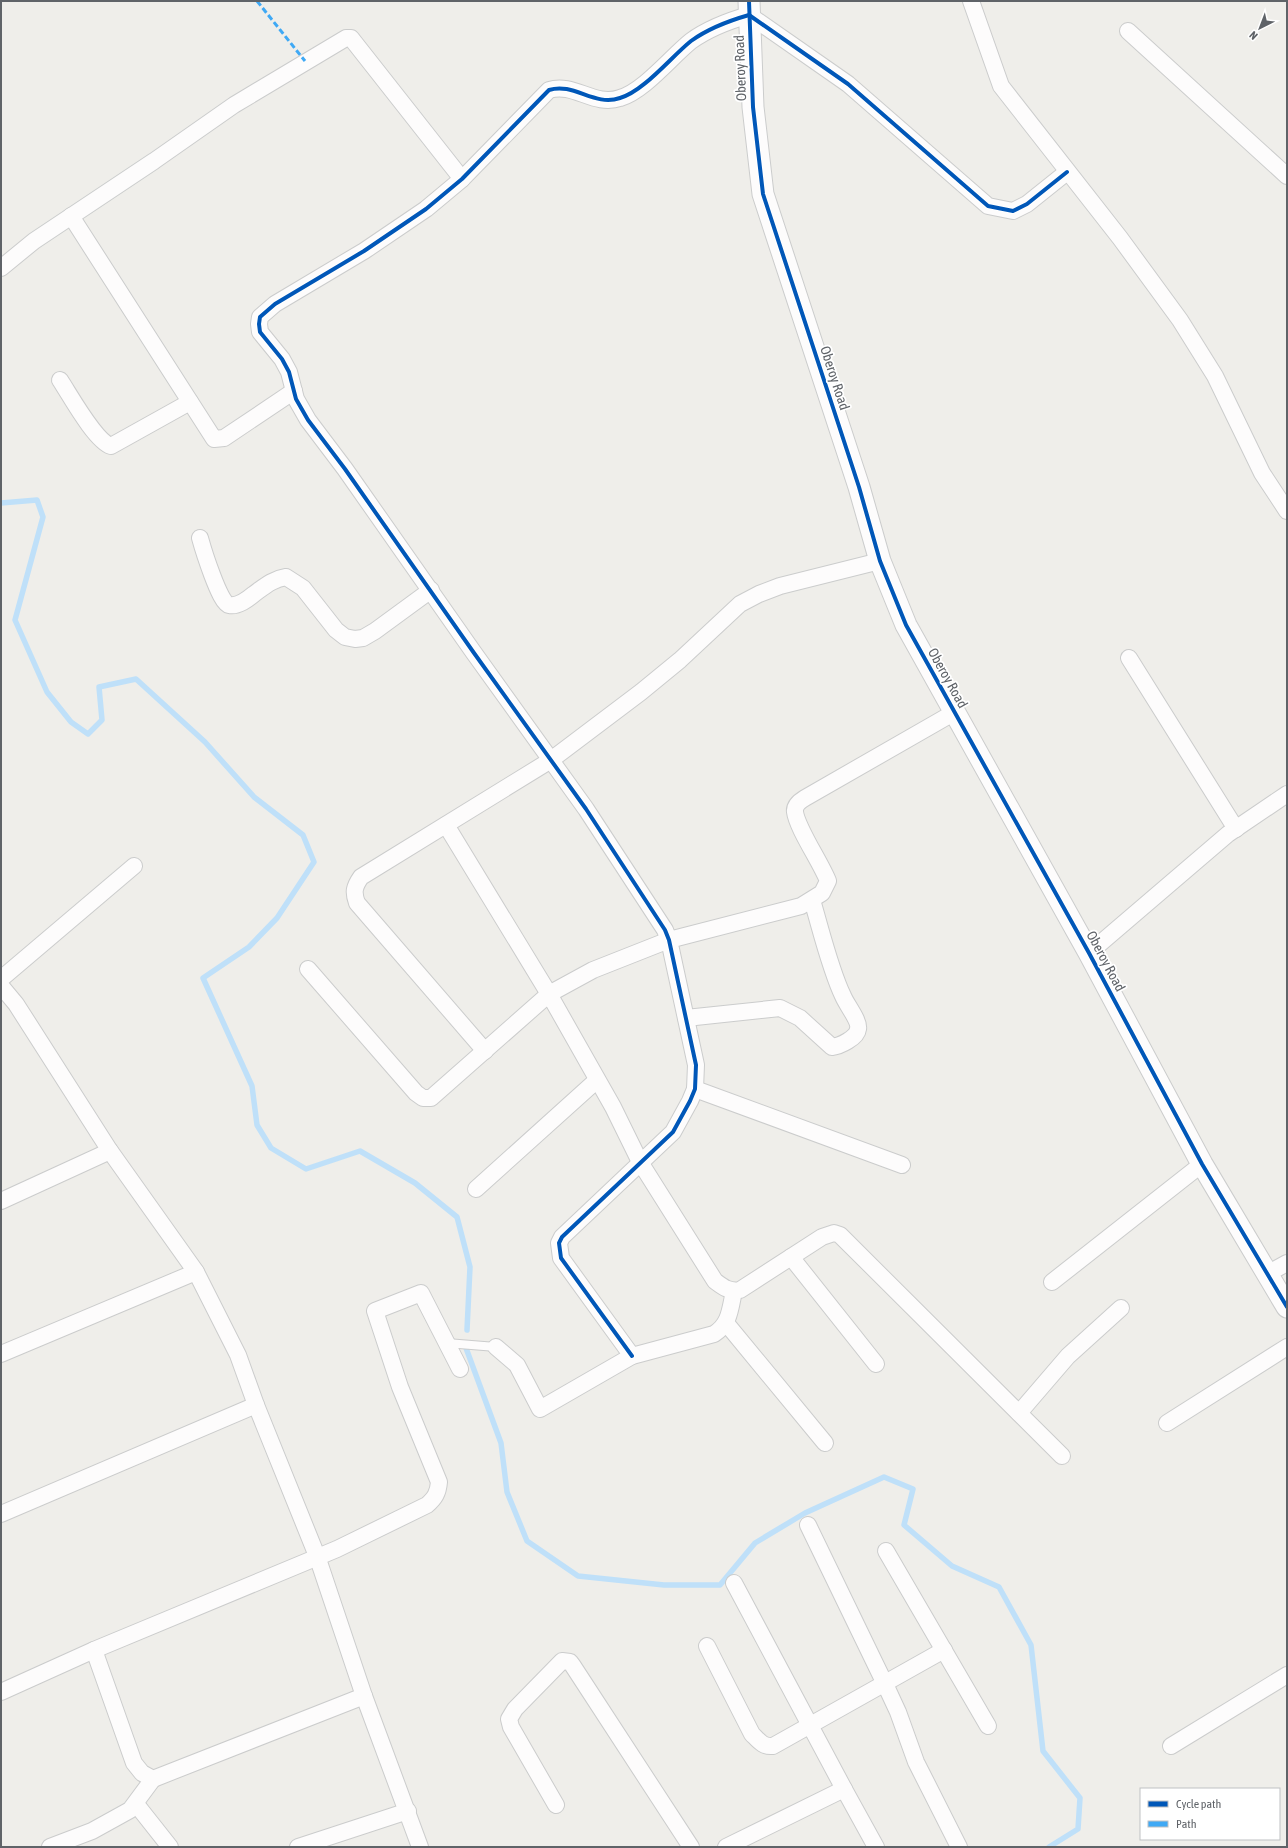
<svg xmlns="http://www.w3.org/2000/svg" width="1288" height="1848" font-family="'Asap Condensed',sans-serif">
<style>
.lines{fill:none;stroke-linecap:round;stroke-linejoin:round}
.stream{stroke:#bfe0f9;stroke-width:5.5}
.service-casing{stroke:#cbcccc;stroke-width:10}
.minor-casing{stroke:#cbcccc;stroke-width:18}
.tertiary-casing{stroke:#cbcccc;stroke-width:23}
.service{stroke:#fdfcfc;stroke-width:8}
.minor{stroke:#fdfcfc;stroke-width:16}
.tertiary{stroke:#fdfcfc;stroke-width:21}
.quiet{stroke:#3fa9f5;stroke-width:3;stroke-dasharray:6 3;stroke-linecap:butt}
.cycleway-casing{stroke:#fff;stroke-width:6}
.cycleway{stroke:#0057b8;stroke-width:4}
.labels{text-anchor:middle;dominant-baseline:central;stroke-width:3.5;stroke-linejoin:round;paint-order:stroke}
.street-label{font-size:14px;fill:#5f6368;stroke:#fff}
</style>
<rect width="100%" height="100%" fill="#efeeea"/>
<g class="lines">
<g class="stream">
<path d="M1 503 37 500 43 517 15 620 47 692 71 722 88 734 102 720 99 687 136 679 205 742 254 797 303 835 314 862 277 918 249 947 203 978 252 1086 257 1125 271 1148 306 1169 360 1151 415 1183 457 1217 470 1267 467 1330"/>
<path d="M466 1348 501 1443 507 1492 527 1541 578 1576 664 1585H720L755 1543 805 1513 884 1477 913 1489 904 1525 952 1566 999 1587 1031 1645 1043 1751 1080 1798 1078 1829 1049 1847"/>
</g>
<defs>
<path id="service" d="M447 1343 496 1347"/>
<g id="minor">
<path d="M971 1 1001 86 1120 238 1180 320 1215 376 1262 473 1287 511"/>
<path d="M1128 31 1287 176"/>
<path d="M71 216 214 439 224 438 294 391"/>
<path d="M1 268 34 241 154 161 234 105 346 38H351L462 179"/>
<path d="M60 380C70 395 95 441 111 446L190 402"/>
<path d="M200 538C203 549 220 604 229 605 238 607 248 599 254 594 265 586 273 579 286 577L303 588 336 630 345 637 355 639 363 638 375 631 431 590"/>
<path d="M1129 658 1236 829"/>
<path d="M446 825 549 994 613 1107 640 1162 715 1281C723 1287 729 1292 740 1290L822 1237 834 1233 840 1235 1062 1456"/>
<path d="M1089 953 1228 834 1287 794"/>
<path d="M308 969 416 1093 423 1098H431L549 994 593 970 669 940 801 906 822 893 828 881C821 863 797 828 795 812 794 805 800 801 805 798L955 712"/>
<path d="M1 979 134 866"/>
<path d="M1 986 16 1004 110 1151 196 1272 238 1355 256 1405 317 1556 364 1696 420 1847"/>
<path d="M686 1018 780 1008 800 1018 832 1047C840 1046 857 1038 858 1029 860 1021 846 1004 843 996 830 969 821 930 812 900"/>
<path d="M485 1051 357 903C353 892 354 887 361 877L551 760 641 692 680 660 740 604 759 594 780 586 880 561"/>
<path d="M695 1089 902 1165"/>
<path d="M476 1189 597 1080"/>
<path d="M1 1201 110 1151"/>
<path d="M791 1257 876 1364"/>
<path d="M1267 1274 1287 1263"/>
<path d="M1052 1282 1202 1164"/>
<path d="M726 1323 825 1443"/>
<path d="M496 1347 517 1365 540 1409 632 1356 714 1334C730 1324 730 1309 734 1291"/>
<path d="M1 1354 196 1272"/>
<path d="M632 1356 561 1258 559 1243 562 1237 673 1132 690 1101 695 1089 696 1065 669 940 665 930 586 809 474 653 345 469 308 420 296 399 289 372 282 359 260 332 259 324 260 317 275 304 364 251 426 209 462 179 549 90C574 82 594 107 620 98 644 91 671 57 691 41 709 28 728 21 749 15L848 84 988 206 1013 211 1027 204 1067 172"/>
<path d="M1019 1413 1068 1356 1121 1308"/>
<path d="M1167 1423 1287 1347"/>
<path d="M1 1514 256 1405"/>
<path d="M808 1525 885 1684 898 1712 916 1762 959 1847"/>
<path d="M886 1551 988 1726"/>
<path d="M734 1583 844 1789"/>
<path d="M707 1646 752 1734C759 1741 763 1747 773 1746L944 1650"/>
<path d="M94 1650 134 1763 142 1773 153 1779 364 1696"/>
<path d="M1 1692 94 1650 337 1549 427 1505C435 1498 438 1493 439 1482L400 1387 375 1311 421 1293 460 1369"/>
<path d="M1171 1746 1287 1675"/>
<path d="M136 1804 170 1847"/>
<path d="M556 1805 511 1727 509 1719 515 1709 562 1661 570 1662 573 1666 691 1847"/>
<path d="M50 1847 92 1831 130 1810 153 1779"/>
<path d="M298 1847 408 1811"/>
<path d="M726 1847 844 1789 876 1847"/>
</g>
<path id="tertiary" d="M749 1 753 107 763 194 859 487 880 561 906 625 1089 953 1202 1164 1287 1307"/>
</defs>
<use href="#service" class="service-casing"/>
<use href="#minor" class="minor-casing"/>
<use href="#tertiary" class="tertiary-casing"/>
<use href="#service" class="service"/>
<use href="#minor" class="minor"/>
<use href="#tertiary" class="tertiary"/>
<path class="quiet" d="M257 1 305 61"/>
<defs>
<g id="cycleway">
<path d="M749 1 753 107 763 194 859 487 880 561 906 625 1089 953 1202 1164 1287 1307"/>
<path d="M632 1356 561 1258 559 1243 562 1237 673 1132 690 1101 695 1089 696 1065 669 940 665 930 586 809 474 653 345 469 308 420 296 399 289 372 282 359 260 332 259 324 260 317 275 304 364 251 426 209 462 179 549 90C574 82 594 107 620 98 644 91 671 57 691 41 709 28 728 21 749 15L848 84 988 206 1013 211 1027 204 1067 172"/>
</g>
</defs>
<use href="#cycleway" class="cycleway-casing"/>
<use href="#cycleway" class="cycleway"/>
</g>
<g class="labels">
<g class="street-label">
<text transform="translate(740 68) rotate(-92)">Oberoy Road</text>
<text transform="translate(835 378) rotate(72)">Oberoy Road</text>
<text transform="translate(948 678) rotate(61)">Oberoy Road</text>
<text transform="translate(1106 961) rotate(62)">Oberoy Road</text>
</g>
</g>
<rect width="1288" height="1848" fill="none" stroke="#5f6368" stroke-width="4"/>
<rect x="1140" y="1788" width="140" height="52" fill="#ffffff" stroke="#bfc1c3"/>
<rect x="1148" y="1801" width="20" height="6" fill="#0057b8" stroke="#bfc1c3"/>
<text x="1176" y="1808" font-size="12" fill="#5f6368">Cycle path</text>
<rect x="1148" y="1821" width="20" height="6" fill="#3fa9f5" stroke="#bfc1c3"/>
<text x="1176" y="1828" font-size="12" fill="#5f6368">Path</text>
<g transform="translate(1260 28) rotate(222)" stroke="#ffffff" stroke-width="3" paint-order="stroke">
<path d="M0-3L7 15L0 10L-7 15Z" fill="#5f6368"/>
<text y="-6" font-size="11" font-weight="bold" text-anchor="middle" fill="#5f6368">N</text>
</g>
</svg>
